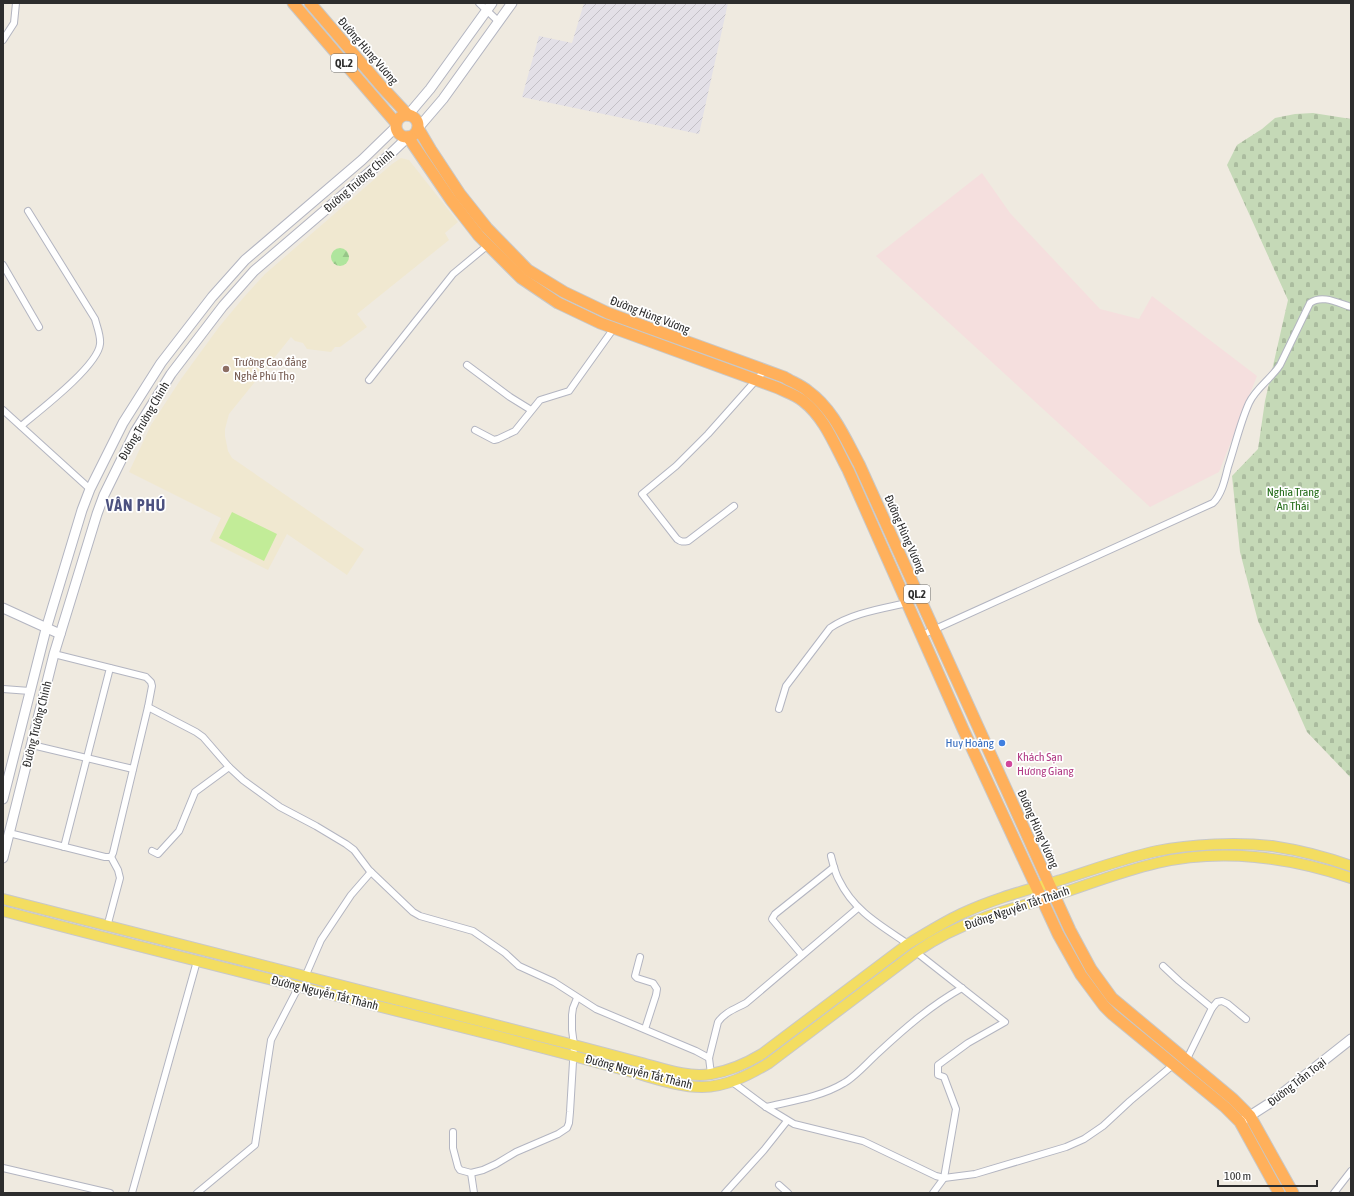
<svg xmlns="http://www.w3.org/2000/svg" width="1354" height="1196" font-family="'Asap Condensed',sans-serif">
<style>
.industrial{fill:url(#industrial-furrows)}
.education{fill:#f0e8d0}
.medical{fill:#f5dfde}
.forest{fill:url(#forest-firs)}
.cemetery{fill:url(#cemetery-stones)}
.pitch{fill:#c2ec98}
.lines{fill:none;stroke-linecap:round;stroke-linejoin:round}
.street-casing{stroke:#b3b5c1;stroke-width:8}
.secondary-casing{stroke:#b3b5c1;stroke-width:11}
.primary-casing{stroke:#c8c8c8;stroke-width:12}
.highway-casing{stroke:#c8c8c8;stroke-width:13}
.street{stroke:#fff;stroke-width:6}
.secondary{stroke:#fff;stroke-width:9}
.primary{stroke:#f3dd61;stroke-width:10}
.highway{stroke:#ffb05b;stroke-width:11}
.education-dot{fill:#8d6e63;stroke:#fff;stroke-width:1.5}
.shop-dot{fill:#3f7fe0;stroke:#fff;stroke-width:1.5}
.hotel-dot{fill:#d1479c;stroke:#fff;stroke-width:1.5}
.labels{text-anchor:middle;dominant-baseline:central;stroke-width:3.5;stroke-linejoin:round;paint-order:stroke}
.shield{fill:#fff;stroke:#6c6c6c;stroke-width:1}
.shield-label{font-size:11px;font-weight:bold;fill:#2d2d2d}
.street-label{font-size:12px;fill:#2d2d2d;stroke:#fff}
.education-label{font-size:12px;fill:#785e54;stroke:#fff;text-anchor:start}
.park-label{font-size:12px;fill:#256d1a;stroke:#fff}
.shop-label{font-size:12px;fill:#366cbe;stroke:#fff;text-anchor:end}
.hotel-label{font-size:12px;fill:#b23c85;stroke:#fff;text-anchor:start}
.district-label{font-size:16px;font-weight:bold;letter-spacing:1px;fill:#4c517f;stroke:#fff}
</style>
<defs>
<pattern id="industrial-furrows" width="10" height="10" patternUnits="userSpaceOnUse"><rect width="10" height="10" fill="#e3e0e7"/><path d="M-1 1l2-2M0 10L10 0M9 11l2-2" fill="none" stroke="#c3c0c6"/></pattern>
<pattern id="forest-firs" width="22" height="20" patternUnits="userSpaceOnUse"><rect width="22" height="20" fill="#afe59d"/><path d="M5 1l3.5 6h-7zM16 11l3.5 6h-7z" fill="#97c588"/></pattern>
<pattern id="cemetery-stones" width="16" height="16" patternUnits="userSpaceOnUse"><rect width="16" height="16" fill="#c5d9b7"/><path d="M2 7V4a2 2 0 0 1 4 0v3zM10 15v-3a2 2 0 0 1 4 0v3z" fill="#aabb9e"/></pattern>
</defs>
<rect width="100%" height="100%" fill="#efeae0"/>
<path class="industrial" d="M584 3H728L699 134 522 97 539 36 572 43Z"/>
<path class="education" d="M401 158 409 160 458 222 445 233 449 240 357 314 367 327 340 347H335L331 352 307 349 303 343 295 341 291 337 229 414 225 429V436L228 451 232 458 364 549 347 575 287 534 268 570 210 541 221 518 129 472 151 425 181 379 219 327 244 297 265 274 392 164Z"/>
<path class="medical" d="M982 173 1010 213 1100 309 1139 319 1152 296 1257 376 1219 472 1150 507 876 256Z"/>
<circle class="forest" cx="340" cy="257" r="9"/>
<path class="cemetery" d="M1313 113 1351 119V778L1307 732 1258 621 1240 552 1232 476 1258 449 1265 401 1288 300 1227 165 1237 145 1262 129 1275 118 1295 114Z"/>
<path class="pitch" d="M232 512 277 534 264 561 219 538Z"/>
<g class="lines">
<defs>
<g id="street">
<path d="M479 3 499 22"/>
<path d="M3 40 14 23 16 3"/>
<path d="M3 265 39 327"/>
<path d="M467 365 510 397 531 410"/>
<path d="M369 380 453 274 488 245"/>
<path d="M3 410 90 489"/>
<path d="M21 426C39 411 98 366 100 344 101 336 97 327 95 319L28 211"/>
<path d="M475 430 494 440 498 439 515 431 540 400 569 391 614 328"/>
<path d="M734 506 688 541C683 542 681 542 677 539L642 494 676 466 708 434 765 370"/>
<path d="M922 635 1213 503C1222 494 1225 479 1228 467 1235 446 1240 423 1249 403 1256 388 1271 379 1280 365L1310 303C1322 294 1338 303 1351 307"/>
<path d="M54 654 146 677 151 682 152 686 148 707 113 853 111 857"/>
<path d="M3 689 30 691"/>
<path d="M148 707 196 732 203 737 229 767 243 780 280 807 316 826 346 844 354 850 369 870 413 912 420 916 473 931 505 953 519 966 554 982 596 1009 696 1051 709 1058"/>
<path d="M779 709 786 686 830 628C852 613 881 609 907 603"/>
<path d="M32 745 133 769"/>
<path d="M9 833 105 857H111"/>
<path d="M64 847 110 668"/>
<path d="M152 851 158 854 179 831 195 792 229 767"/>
<path d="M831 856C833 864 835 873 839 880 854 911 880 925 908 944"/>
<path d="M107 927 120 878 118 870 111 857"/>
<path d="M916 952 1005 1022 968 1043 938 1065V1075L944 1077 956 1109 944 1178 933 1193"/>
<path d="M802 955 772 919 775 914 834 867"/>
<path d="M640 957 635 976 637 978 653 983 657 989 656 995 645 1029"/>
<path d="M1163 966 1179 981 1212 1008"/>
<path d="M305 977 321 940 351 895 371 872"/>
<path d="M1186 1061 1212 1008 1217 1002 1222 1001 1228 1004 1246 1019"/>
<path d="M711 1074 709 1058 718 1022C725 1012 735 1009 746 1003L858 908"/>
<path d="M731 1081 766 1107 794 1124 863 1141 936 1176 944 1178 975 1174 1066 1147 1084 1139 1103 1126 1130 1101 1173 1065"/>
<path d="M766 1107C792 1101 821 1097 844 1083 855 1077 868 1062 878 1053 905 1028 930 1006 962 988"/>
<path d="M453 1132V1148L458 1167 460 1170 471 1173 483 1170 496 1164 516 1152 558 1134 567 1128 569 1123 570 1112 574 1045 572 1030V1015L573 1008 577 998"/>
<path d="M3 1168 110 1193"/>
<path d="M471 1173 474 1193"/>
<path d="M779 1185 788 1193"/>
<path d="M132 1193 197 961"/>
<path d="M197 1193 255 1145 271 1040 299 986"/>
<path d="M725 1193 764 1150 787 1121"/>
<path d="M1334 1193 1351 1171"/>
</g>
<g id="secondary">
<path d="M408 115 430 89 492 3"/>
<path d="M419 127 443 99 512 3"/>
<path d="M3 608 60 634"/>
<path d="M3 799 46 629 82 510 90 489 123 423 161 363 212 297 245 260 362 160 396 127"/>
<path d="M3 858 54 654 97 514 104 495 135 432 171 374 223 306 254 271 386 158 408 137"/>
<path d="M1245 1119 1270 1103 1351 1039"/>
</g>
<g id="primary">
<path d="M3 899 574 1045C597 1051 620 1057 642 1063 664 1069 689 1078 711 1074 729 1071 747 1063 762 1054L908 944C925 934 942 923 961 914 992 899 1027 890 1061 880 1092 870 1124 858 1157 851 1191 844 1237 842 1272 846 1298 850 1326 857 1351 866"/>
<path d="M3 911C169 955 335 995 501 1037 542 1048 583 1058 624 1070 649 1076 676 1087 702 1087 726 1087 749 1075 769 1063L916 952C936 938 958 927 981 919 1001 911 1023 906 1044 899 1082 887 1119 872 1157 863 1221 848 1290 857 1351 878"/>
</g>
<g id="highway">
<path d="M293 3 396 123"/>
<path d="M310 3 382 87 408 115"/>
<circle cx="407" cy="126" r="11"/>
<path d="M418 128 431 150 460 194 487 228 528 270 564 292 608 313 784 377C792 382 801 385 808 391 833 409 845 438 859 464L1070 930 1091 969 1112 998 1233 1099 1250 1116 1293 1193"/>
<path d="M408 137 451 200 479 236 521 278 558 303 600 323 778 388C786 392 796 395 803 401 825 418 835 446 848 470L963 729 1058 934 1081 975 1104 1006 1112 1014 1225 1107 1240 1122 1279 1193"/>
</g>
</defs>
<use href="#street" class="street-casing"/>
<use href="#secondary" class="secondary-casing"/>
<use href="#primary" class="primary-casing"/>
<use href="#highway" class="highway-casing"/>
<use href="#street" class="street"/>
<use href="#secondary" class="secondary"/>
<use href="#primary" class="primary"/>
<use href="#highway" class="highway"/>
</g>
<circle class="education-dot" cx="226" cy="369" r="4"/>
<circle class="shop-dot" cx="1002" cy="743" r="4"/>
<circle class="hotel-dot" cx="1009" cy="764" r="4"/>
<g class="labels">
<g class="shield">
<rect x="331" y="54" width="26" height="18" rx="3"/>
<rect x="904" y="585" width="26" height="18" rx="3"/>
</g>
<g class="shield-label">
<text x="344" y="63">QL.2</text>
<text x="917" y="594">QL.2</text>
</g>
<g class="street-label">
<text transform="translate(368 51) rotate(49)">Đường Hùng Vương</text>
<text transform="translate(359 181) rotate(-41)">Đường Trường Chinh</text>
<text transform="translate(650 315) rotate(21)">Đường Hùng Vương</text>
<text transform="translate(144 421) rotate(-60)">Đường Trường Chinh</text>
<text transform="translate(905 534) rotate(66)">Đường Hùng Vương</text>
<text transform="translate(37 724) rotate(-76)">Đường Trường Chinh</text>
<text transform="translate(1038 829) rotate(66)">Đường Hùng Vương</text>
<text transform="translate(1017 908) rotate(-19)">Đường Nguyễn Tất Thành</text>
<text transform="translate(325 993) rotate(14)">Đường Nguyễn Tất Thành</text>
<text transform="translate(639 1072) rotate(14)">Đường Nguyễn Tất Thành</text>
<text transform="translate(1297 1082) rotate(-38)">Đường Trần Toại</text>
</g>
<g class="education-label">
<text x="234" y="362">Trường Cao đẳng<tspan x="234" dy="14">Nghề Phú Thọ</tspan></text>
</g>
<g class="park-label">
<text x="1293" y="492">Nghĩa Trang<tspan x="1293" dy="14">An Thái</tspan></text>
</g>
<g class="shop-label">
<text x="994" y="743">Huy Hoàng</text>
</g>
<g class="hotel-label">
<text x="1017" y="757">Khách Sạn<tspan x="1017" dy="14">Hương Giang</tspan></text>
</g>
<g class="district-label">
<text x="136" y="505">VÂN PHÚ</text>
</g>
</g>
<rect width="1354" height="1196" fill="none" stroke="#2d2d2d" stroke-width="8"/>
<path d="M1218 1180v6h99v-6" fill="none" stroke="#2d2d2d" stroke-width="2"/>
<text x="1224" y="1180" font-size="12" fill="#2d2d2d" stroke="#ffffff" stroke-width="3" paint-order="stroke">100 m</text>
</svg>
